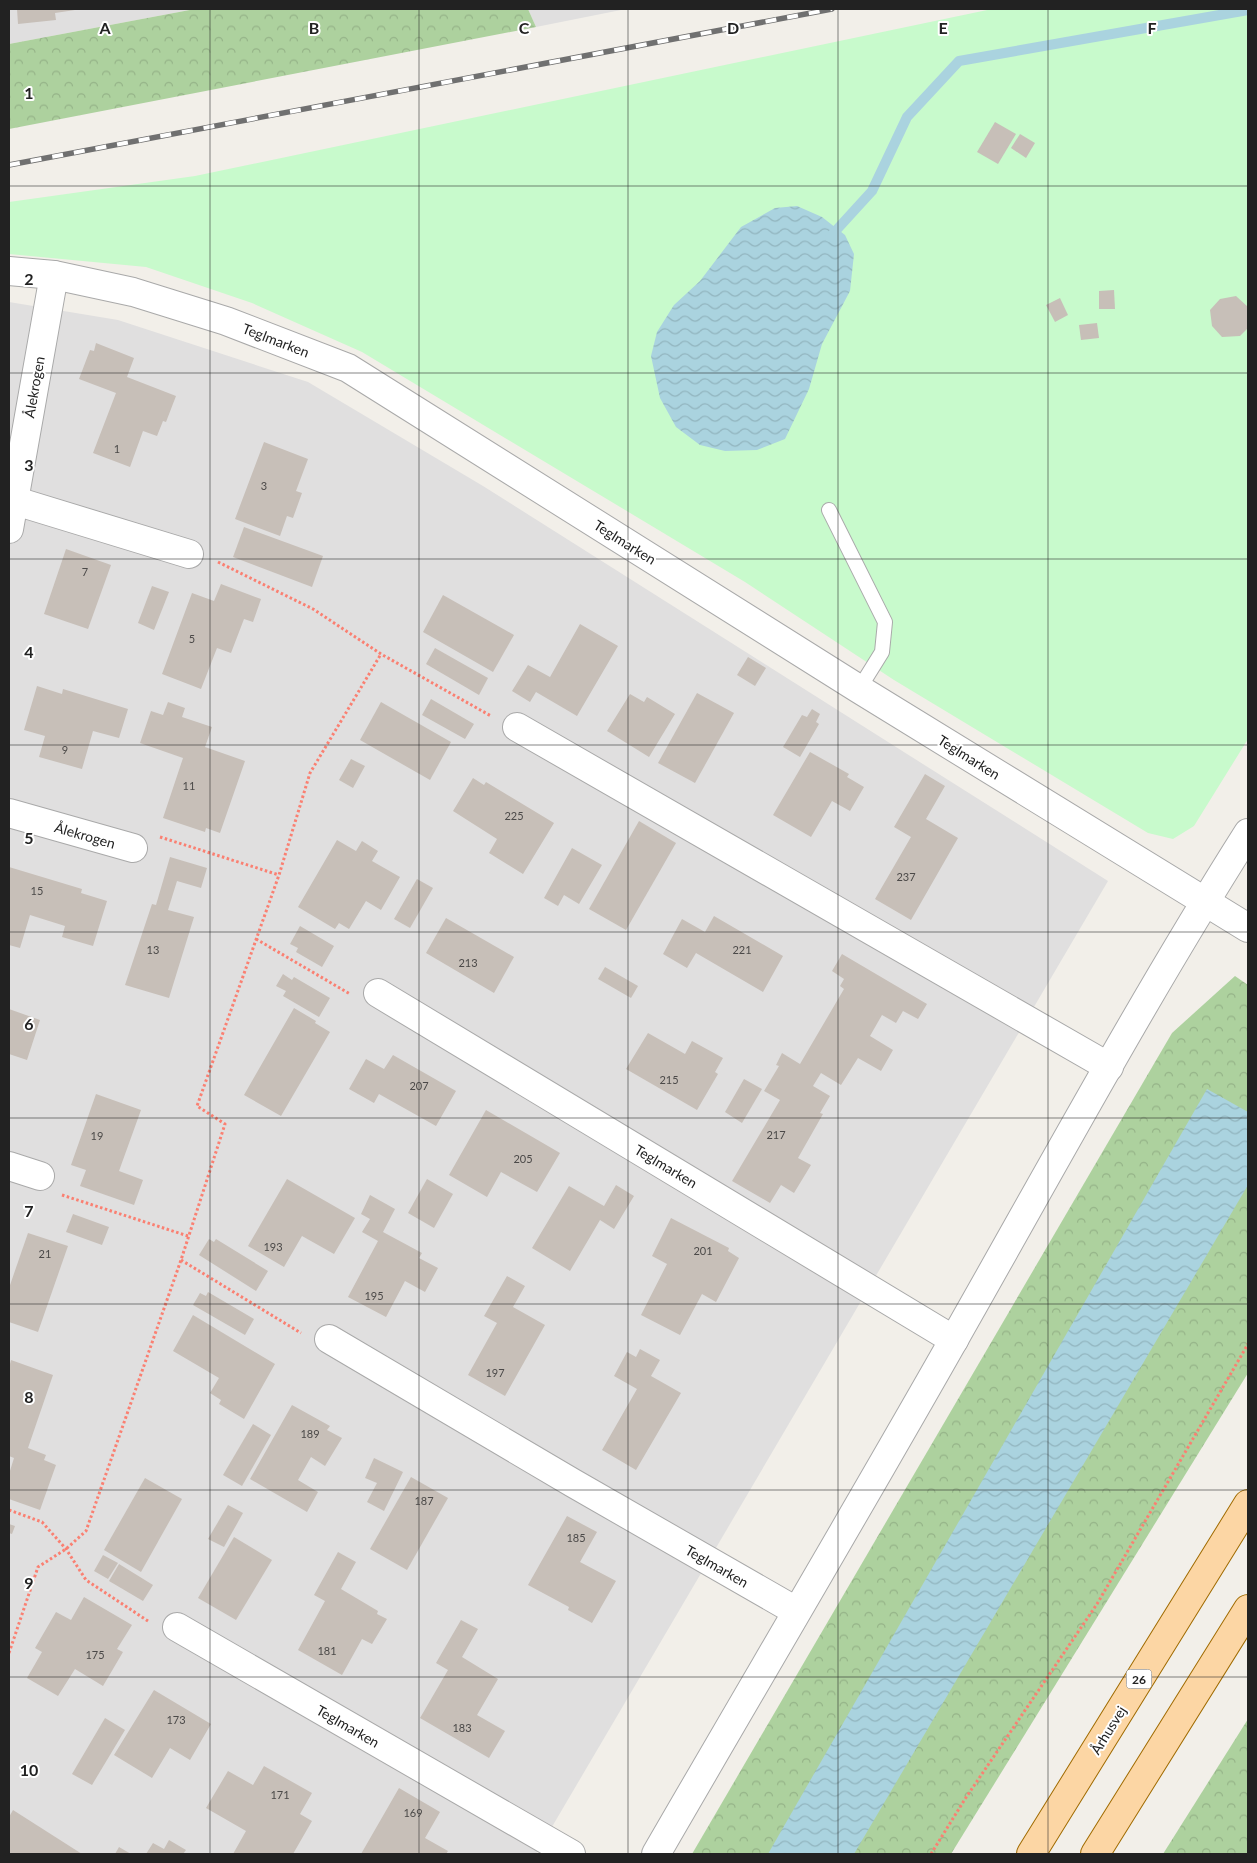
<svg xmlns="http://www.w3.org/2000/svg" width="1257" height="1863" font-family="Lato,sans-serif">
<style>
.residential{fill:#e0dfdf}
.forest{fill:url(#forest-crowns)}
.park{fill:#c8facc}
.water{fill:url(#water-waves)}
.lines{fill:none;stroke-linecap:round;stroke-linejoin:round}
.stream{stroke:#aad3df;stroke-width:10}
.building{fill:#c7bfb8}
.service-casing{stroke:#a9a9a9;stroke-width:16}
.minor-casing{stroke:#a9a9a9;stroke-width:30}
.tertiary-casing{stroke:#a9a9a9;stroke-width:30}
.primary-casing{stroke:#a06b00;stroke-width:30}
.path{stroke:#fa8072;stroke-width:3;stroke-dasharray:2.5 2.5;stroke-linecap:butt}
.service{stroke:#fff;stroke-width:14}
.minor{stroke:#fff;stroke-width:28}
.tertiary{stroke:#fff;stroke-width:28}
.primary{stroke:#fcd6a4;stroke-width:28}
.rail-casing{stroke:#707070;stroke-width:5.5}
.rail{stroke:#fff;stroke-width:4;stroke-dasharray:11;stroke-linecap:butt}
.grid{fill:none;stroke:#222;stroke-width:1;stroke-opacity:0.55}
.labels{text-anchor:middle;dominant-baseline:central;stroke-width:4;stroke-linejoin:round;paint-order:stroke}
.number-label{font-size:11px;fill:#4b4948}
.shield{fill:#fff;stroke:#646464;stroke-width:1}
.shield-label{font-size:12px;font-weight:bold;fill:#222}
.street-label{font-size:14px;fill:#222;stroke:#fff}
.grid-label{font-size:16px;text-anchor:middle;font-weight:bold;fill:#222;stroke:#fff;stroke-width:4;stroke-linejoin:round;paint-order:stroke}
</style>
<defs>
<pattern id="forest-crowns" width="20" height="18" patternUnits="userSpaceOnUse" patternTransform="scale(1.25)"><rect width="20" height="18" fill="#add19e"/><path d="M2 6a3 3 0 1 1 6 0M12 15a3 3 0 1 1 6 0" fill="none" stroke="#95b388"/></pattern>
<pattern id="water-waves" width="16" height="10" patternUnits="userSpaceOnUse" patternTransform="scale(1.25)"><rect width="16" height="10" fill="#aad3df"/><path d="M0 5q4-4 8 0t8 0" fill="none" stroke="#92b5bf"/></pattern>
</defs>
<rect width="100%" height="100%" fill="#f2efe9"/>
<g class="residential">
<path d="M9 9H195L9 44Z"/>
<path d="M528 9H626L536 27Z"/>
<path d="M9 302 118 320 308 382 483 486 1108 881 536 1854H9Z"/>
</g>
<g class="forest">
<path d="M195 9H528L536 27 9 129V44Z"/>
<path d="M1235 976 1248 985V1373L951 1854H692L1172 1033Z"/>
<path d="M1248 1719V1854H1163Z"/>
</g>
<path class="park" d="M992 9H1248V739L1194 826 1173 839 1148 833 894 680 745 582 362 352 252 303 146 267 9 254V202L195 176Z"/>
<g class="water">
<path d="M797 206 822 217 845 235 854 254 850 291 822 344 809 389 785 439 757 450 725 451 700 445 676 427 660 398 651 356 657 332 674 305 700 281 741 227 775 208Z"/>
<path d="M1207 1089 1248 1112V1185L854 1854H768Z"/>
</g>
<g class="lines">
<path class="stream" d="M830 237 872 191 907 117 959 61 1248 10"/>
</g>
<g class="building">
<path d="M17 9H75V10L55 13 56 20 18 24Z"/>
<path d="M995 122 1016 134 998 164 977 152Z"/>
<path d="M1020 134 1035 143 1026 158 1011 148Z"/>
<path d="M1114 290 1115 309H1099V291Z"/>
<path d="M1236 296 1248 307V328L1240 336 1222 337 1212 326 1210 310 1220 299Z"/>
<path d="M1060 298 1068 315 1055 322 1046 305Z"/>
<path d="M1097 323 1099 338 1081 340 1079 325Z"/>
<path d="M96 343 134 358 127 377 176 396 166 422 163 421 157 436 143 431 130 467 93 453 116 393 79 379 90 350 94 351Z"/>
<path d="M264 442 308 459 296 491 302 493 293 518 287 516 280 536 235 519Z"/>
<path d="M244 527 323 556 312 587 233 557Z"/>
<path d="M66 549 111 565 88 629 44 614Z"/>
<path d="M221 584 261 599 253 622 244 619 231 653 217 648 201 689 162 674 192 593 214 601Z"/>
<path d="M152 586 169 592 154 630 138 623Z"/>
<path d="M443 595 514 635 493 672 423 632Z"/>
<path d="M580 624 618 646 577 716 536 692 530 702 512 691 528 665 550 677Z"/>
<path d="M435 648 488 678 479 695 426 664Z"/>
<path d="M748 657 766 668 755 686 737 675Z"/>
<path d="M37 686 62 694 63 689 128 709 119 738 93 731 82 769 39 757 45 736 24 730Z"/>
<path d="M697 693 734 713 695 783 658 763Z"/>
<path d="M630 694 644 702 647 697 675 714 649 757 607 731Z"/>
<path d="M431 699 474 724 465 739 422 715Z"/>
<path d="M168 702 185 708 182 717 212 727 205 747 245 761 220 833 206 828 205 832 163 818 183 758 140 743 151 711 163 715Z"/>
<path d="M381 702 451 742 430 780 360 740Z"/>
<path d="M812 709 820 714 816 722 819 724 800 757 783 747 802 715 807 717Z"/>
<path d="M810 752 849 774 847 777 864 787 850 811 832 801 811 837 773 815Z"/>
<path d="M351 759 365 766 353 788 339 780Z"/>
<path d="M925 774 945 786 926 819 958 838 911 920 875 899 911 837 894 827Z"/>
<path d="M473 778 484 785 486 782 554 823 523 874 489 853 497 839 453 811Z"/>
<path d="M639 821 676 843 626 930 589 909Z"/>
<path d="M337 840 356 851 362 841 378 851 372 861 400 877 381 910 366 901 349 929 339 923 335 929 298 907Z"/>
<path d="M572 848 602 865 579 904 564 895 558 906 544 898Z"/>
<path d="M170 857 207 868 201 888 177 881 168 910 194 917 169 998 125 985 152 904 156 905Z"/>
<path d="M9 867 82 889 81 893 107 901 93 946 62 937 65 926 30 915 20 948 9 945Z"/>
<path d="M417 879 433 888 410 928 394 919Z"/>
<path d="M714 916 783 956 763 992 696 953 687 968 663 954 682 919 705 932Z"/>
<path d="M446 918 514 957 494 993 426 953Z"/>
<path d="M300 926 334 946 322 967 296 952 298 948 290 944Z"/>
<path d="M842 954 927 1004 918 1019 903 1011 896 1023 882 1015 870 1036 893 1050 881 1071 858 1058 841 1085 821 1073 813 1086 830 1096 820 1113 823 1114 798 1158 811 1165 794 1193 781 1185 770 1203 732 1181 780 1100 764 1091 779 1066 776 1065 782 1053 800 1064 844 989 840 986 844 979 832 971Z"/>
<path d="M605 967 638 986 631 998 598 979Z"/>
<path d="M283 974 292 980 294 977 330 998 319 1017 283 996 286 991 276 986Z"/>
<path d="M294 1008 316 1021 315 1023 330 1032 281 1116 244 1095Z"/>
<path d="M9 1009 40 1020 27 1060 9 1054Z"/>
<path d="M648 1033 685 1054 692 1041 723 1058 715 1072 718 1074 697 1110 626 1069Z"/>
<path d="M393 1055 456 1091 436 1126 379 1094 374 1103 349 1089 366 1059 384 1069Z"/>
<path d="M744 1079 762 1089 742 1123 725 1112Z"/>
<path d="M96 1094 141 1110 119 1171 143 1180 134 1205 80 1186 86 1170 71 1165Z"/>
<path d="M486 1110 560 1153 537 1192 501 1172 487 1197 449 1175Z"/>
<path d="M287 1179 355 1218 334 1254 302 1236 284 1267 248 1246Z"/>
<path d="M427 1179 453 1194 434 1228 408 1213Z"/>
<path d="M616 1185 634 1196 614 1229 600 1220 570 1271 532 1248 569 1186 604 1206Z"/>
<path d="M370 1195 395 1209 383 1232 422 1253 419 1258 438 1268 425 1292 405 1281 386 1317 348 1297 378 1241 362 1232 370 1219 361 1214Z"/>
<path d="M73 1214 109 1227 102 1245 66 1232Z"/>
<path d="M671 1218 729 1248 728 1251 739 1258 716 1302 702 1294 680 1335 641 1315 667 1264 652 1256Z"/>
<path d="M28 1233 68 1246 38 1332 9 1322V1288Z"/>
<path d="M209 1239 214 1242 216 1239 268 1271 256 1291 199 1255Z"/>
<path d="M507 1276 525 1286 513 1307 545 1325 505 1396 468 1375 497 1323 484 1316Z"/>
<path d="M208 1292 254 1319 245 1335 193 1305 200 1293 206 1296Z"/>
<path d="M193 1315 275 1364 244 1419 219 1404 221 1400 210 1393 219 1378 173 1351Z"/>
<path d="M640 1349 660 1360 651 1376 681 1393 636 1470 602 1450 637 1389 614 1376 627 1352 636 1357Z"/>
<path d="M11 1360 53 1375 28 1448 46 1455 44 1460 56 1465 40 1510 9 1499V1474L14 1458 9 1456V1368Z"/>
<path d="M292 1405 330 1426 327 1430 342 1438 325 1466 311 1457 298 1480 318 1492 307 1512 250 1479Z"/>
<path d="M253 1424 271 1435 242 1486 223 1475Z"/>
<path d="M374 1458 403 1472 384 1511 367 1502 377 1483 365 1478Z"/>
<path d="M411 1477 448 1498 407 1570 370 1549Z"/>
<path d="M145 1478 182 1499 141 1572 104 1550Z"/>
<path d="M228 1505 243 1513 224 1547 208 1539Z"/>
<path d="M567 1516 597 1532 580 1562 616 1581 592 1623 568 1610 569 1607 528 1585Z"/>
<path d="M9 1524 15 1526 12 1534 9 1533Z"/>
<path d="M234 1537 272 1560 236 1620 198 1598Z"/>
<path d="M338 1552 356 1562 341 1589 378 1611 377 1614 387 1619 372 1644 362 1639 342 1675 298 1650 325 1601 314 1595Z"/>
<path d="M103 1555 118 1563 108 1579 94 1571Z"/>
<path d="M119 1564 153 1585 143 1601 109 1581Z"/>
<path d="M84 1597 132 1625 117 1649 123 1652 103 1686 75 1669 58 1696 27 1678 42 1652 35 1648 56 1612 71 1620Z"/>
<path d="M461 1620 478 1629 462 1657 498 1679 477 1715 505 1731 489 1758 420 1718 448 1670 436 1663Z"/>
<path d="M154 1690 211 1724 190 1760 170 1748 152 1778 114 1755Z"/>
<path d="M105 1718 125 1730 92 1785 72 1774Z"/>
<path d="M264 1766 312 1793 300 1814 312 1821 293 1854H233L246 1831 206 1808 228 1771 253 1785Z"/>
<path d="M399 1788 440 1812 425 1838 448 1851 446 1854H361Z"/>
<path d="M13 1810 82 1854H9V1817Z"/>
<path d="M169 1840 186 1850 183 1854H146L153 1843 164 1849Z"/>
<path d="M119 1847 131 1854H115Z"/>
</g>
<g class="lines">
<defs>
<path id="service" d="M829 510 885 622 882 652 859 689"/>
<g id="minor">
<path d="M9 499 189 554"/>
<path d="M9 529 54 275"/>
<path d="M517 727 1109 1067"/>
<path d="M9 813 133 848"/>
<path d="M378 993 954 1340"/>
<path d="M9 1166 40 1176"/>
<path d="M329 1339 573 1483 796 1611"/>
<path d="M177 1627 571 1854"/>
</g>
<g id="tertiary">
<path d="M9 271 54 275 133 292 226 321 348 368 859 689 1248 928"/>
<path d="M656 1854C756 1681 858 1509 956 1336 1052 1167 1144 997 1248 833"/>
</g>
<g id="primary">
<path d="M1031 1854 1248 1504"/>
<path d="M1095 1854 1248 1609"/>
</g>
</defs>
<use href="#service" class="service-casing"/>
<use href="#minor" class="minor-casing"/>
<use href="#tertiary" class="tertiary-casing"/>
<use href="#primary" class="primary-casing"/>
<g class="path">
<path d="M218 562 313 609 381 654 491 716"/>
<path d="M160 837 279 875"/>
<path d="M256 939 350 994"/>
<path d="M62 1195 188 1236"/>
<path d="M181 1260 301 1333"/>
<path d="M9 1510 42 1522 66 1549 86 1580 148 1621"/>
<path d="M9 1653 38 1567 66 1549 86 1531 181 1260 225 1124 197 1106 279 875 310 773 381 654"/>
<path d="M931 1854 965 1799 1097 1604 1248 1344"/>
</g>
<use href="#service" class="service"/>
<use href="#minor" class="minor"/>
<use href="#tertiary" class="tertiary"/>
<use href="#primary" class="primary"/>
<defs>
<path id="rail" d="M9 165 832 9"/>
</defs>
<use href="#rail" class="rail-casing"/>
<use href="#rail" class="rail"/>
</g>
<path class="grid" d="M210 9V1854M419 9V1854M628 9V1854M838 9V1854M1048 9V1854M9 186H1248M9 373H1248M9 559H1248M9 745H1248M9 932H1248M9 1118H1248M9 1304H1248M9 1490H1248M9 1677H1248"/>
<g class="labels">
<g class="number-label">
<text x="117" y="448">1</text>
<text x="264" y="485">3</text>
<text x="85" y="571">7</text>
<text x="192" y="638">5</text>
<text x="65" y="749">9</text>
<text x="189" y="785">11</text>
<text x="514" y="815">225</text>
<text x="906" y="876">237</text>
<text x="37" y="890">15</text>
<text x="153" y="949">13</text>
<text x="742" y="949">221</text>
<text x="468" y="962">213</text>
<text x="669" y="1079">215</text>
<text x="419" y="1085">207</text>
<text x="776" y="1134">217</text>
<text x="97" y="1135">19</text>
<text x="523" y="1158">205</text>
<text x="273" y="1246">193</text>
<text x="703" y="1250">201</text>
<text x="45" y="1253">21</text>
<text x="374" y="1295">195</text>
<text x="495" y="1372">197</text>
<text x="310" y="1433">189</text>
<text x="424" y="1500">187</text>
<text x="576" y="1537">185</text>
<text x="327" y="1650">181</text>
<text x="95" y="1654">175</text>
<text x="176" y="1719">173</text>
<text x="462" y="1727">183</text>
<text x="280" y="1794">171</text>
<text x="413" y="1812">169</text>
</g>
<rect class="shield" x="1126.5" y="1669.5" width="25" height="19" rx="4"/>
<g class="shield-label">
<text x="1139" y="1679">26</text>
</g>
<g class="street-label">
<text transform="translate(276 340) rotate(21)">Teglmarken</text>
<text transform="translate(34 387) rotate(-80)">Ålekrogen</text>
<text transform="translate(625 542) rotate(32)">Teglmarken</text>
<text transform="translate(969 757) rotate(32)">Teglmarken</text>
<text transform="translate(85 835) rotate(16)">Ålekrogen</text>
<text transform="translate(666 1166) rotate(31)">Teglmarken</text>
<text transform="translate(717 1566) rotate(30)">Teglmarken</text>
<text transform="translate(348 1726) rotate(30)">Teglmarken</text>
<text transform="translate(1108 1730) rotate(-58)">Århusvej</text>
</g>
</g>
<g class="grid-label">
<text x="105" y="34">A</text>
<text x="314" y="34">B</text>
<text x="524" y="34">C</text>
<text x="733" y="34">D</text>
<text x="943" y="34">E</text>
<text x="1152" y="34">F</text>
<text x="29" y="99">1</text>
<text x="29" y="285">2</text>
<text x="29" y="471">3</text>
<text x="29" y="658">4</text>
<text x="29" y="844">5</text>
<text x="29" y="1030">6</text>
<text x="29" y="1217">7</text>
<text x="29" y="1403">8</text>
<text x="29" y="1589">9</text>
<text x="29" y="1776">10</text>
</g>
<rect width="1257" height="1863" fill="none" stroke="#222222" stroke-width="20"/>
</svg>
